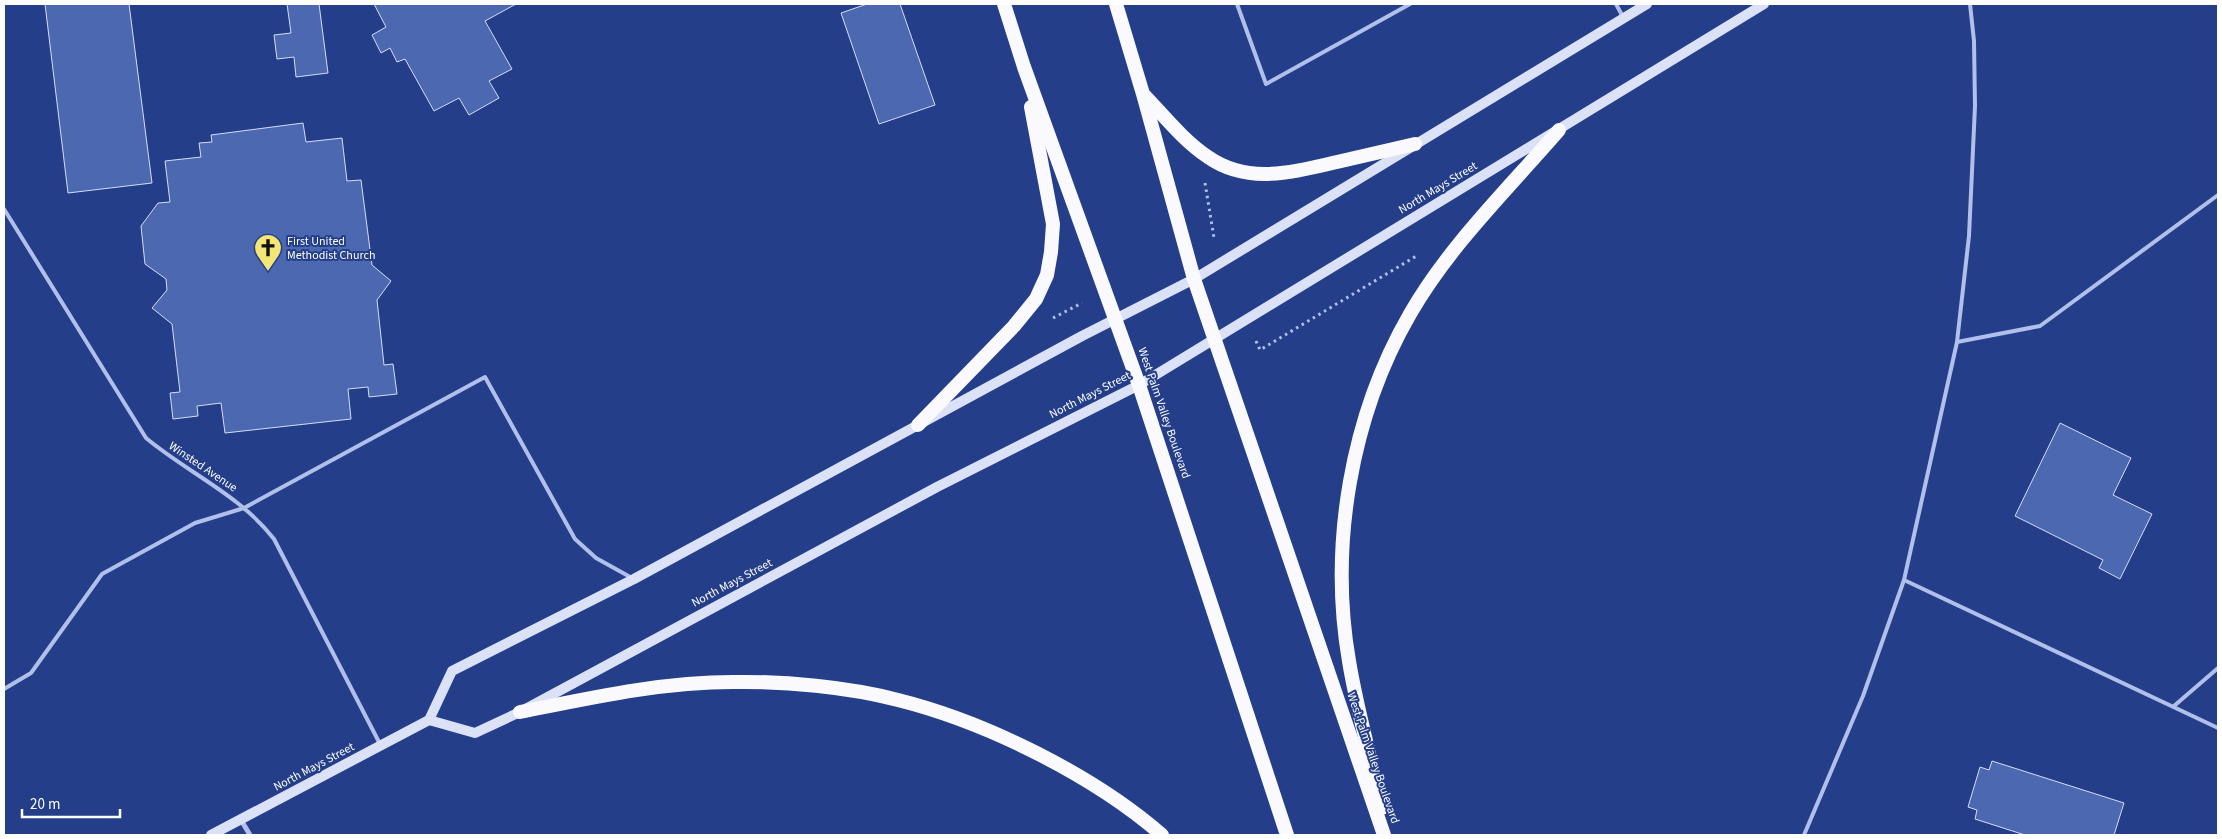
<svg xmlns="http://www.w3.org/2000/svg" width="2222" height="839" font-family="'Source Sans 3',sans-serif">
<style>
.building{fill:#4c68b1;stroke:#d5def7}
.lines{fill:none;stroke-linecap:round;stroke-linejoin:round}
.path{stroke:#b0c0ea;stroke-width:3;stroke-dasharray:2.5 4;stroke-linecap:butt}
.service{stroke:#b0c0ea;stroke-width:4}
.minor{stroke:#b0c0ea;stroke-width:5}
.secondary{stroke:#dbe2f8;stroke-width:10}
.trunk{stroke:#fafafe;stroke-width:14}
.labels{text-anchor:middle;dominant-baseline:central;stroke-width:4;stroke-linejoin:round;paint-order:stroke}
.street-label{font-size:12px;fill:#fff;stroke:#243e89}
.poi-label{font-size:12px;fill:#fff;stroke:#243e89;text-anchor:start}
</style>
<rect width="100%" height="100%" fill="#243e89"/>
<g class="building">
<path d="M45 4H129L152 183 68 193Z"/>
<path d="M287 4H319L328 73 296 77 294 57 277 59 274 35 291 33Z"/>
<path d="M374 4H516L485 21 512 69 489 81 499 98 469 115 459 98 434 111 405 59 397 62 390 48 381 53 372 35 386 27Z"/>
<path d="M867 4H900L935 105 879 124 841 13Z"/>
<path d="M303 123 306 142 342 138 347 181 361 180 372 265 391 281 377 300 384 365 393 364 397 394 369 397 368 387 348 389 351 419 225 433 221 403 197 406 198 416 173 419 170 393 180 392 172 324 152 308 167 290 166 279 145 264 141 226 158 203 170 202 165 161 201 157 199 143 212 142 211 135Z"/>
<path d="M2060 423 2131 458 2113 495 2152 514 2120 579 2099 568 2103 560 2015 516Z"/>
<path d="M1992 761 2124 803 2114 835H2025L1975 819 1977 810 1968 807 1980 767 1989 770Z"/>
</g>
<g class="lines">
<g class="path">
<path d="M1205 183 1214 238"/>
<path d="M1053 318 1082 303"/>
<path d="M1256 341 1260 350 1418 255"/>
</g>
<g class="service">
<path d="M1237 4 1266 84 1410 4"/>
<path d="M1616 4 1623 17"/>
<path d="M4 209 146 438C188 473 240 495 274 539L380 744"/>
<path d="M1957 342 2040 326 2218 195"/>
<path d="M1904 580 2218 728"/>
<path d="M4 689 31 673 102 574 195 523 244 508 485 377 575 539 596 558 632 578"/>
<path d="M2174 706 2218 668"/>
<path d="M1804 835 1863 696 1904 580 1957 342 1969 236 1975 106 1974 41 1970 4"/>
</g>
<path class="minor" d="M241 820 250 835"/>
<g class="secondary">
<path d="M429 720 475 733 520 712 937 487 1139 385 1764 4"/>
<path d="M211 835 429 720 452 671 634 579 1082 336 1194 279 1647 4"/>
</g>
<g class="trunk">
<path d="M1004 4 1024 67 1139 385 1287 835"/>
<path d="M1116 4 1143 94 1194 279 1384 835"/>
<path d="M1145 96C1165 117 1184 141 1208 157 1248 185 1293 172 1337 162 1363 156 1389 150 1415 144"/>
<path d="M918 425 1014 326 1036 299 1047 275 1051 252 1053 224 1031 107"/>
<path d="M520 712C590 698 661 682 733 682 783 681 849 687 898 700 986 722 1093 775 1162 835"/>
<path d="M1382 808C1371 759 1357 710 1349 661 1329 545 1351 416 1410 314 1449 246 1508 189 1559 130"/>
</g>
</g>
<defs>
<symbol id="church-pin" viewBox="-11 -11 22 30"><path d="M0 17L-7.5 6A9.5 9.5 0 1 1 7.5 6Z" fill="#f4e674" stroke="#243e89"/><path d="M-1.2-6h2.4v3.5h3.3v2.4h-3.3V6h-2.4V-.1h-3.3v-2.4h3.3Z" fill="#111"/></symbol>
</defs>
<g fill-rule="evenodd">
<use href="#church-pin" x="252" y="232" width="32" height="43"/>
</g>
<g class="labels">
<g class="street-label">
<text transform="translate(1438 188) rotate(-31)">North Mays Street</text>
<text transform="translate(1090 395) rotate(-27)">North Mays Street</text>
<text transform="translate(1164 413) rotate(71)">West Palm Valley Boulevard</text>
<text transform="translate(203 467) rotate(34)">Winsted Avenue</text>
<text transform="translate(732 583) rotate(-28)">North Mays Street</text>
<text transform="translate(1373 758) rotate(71)">West Palm Valley Boulevard</text>
<text transform="translate(314 767) rotate(-28)">North Mays Street</text>
</g>
<g class="poi-label">
<text x="287" y="241">First United<tspan x="287" dy="14">Methodist Church</tspan></text>
</g>
</g>
<rect width="2222" height="839" fill="none" stroke="#ffffff" stroke-width="10"/>
<path d="M22 809v8h98v-8" fill="none" stroke="#ffffff" stroke-width="2.5"/>
<text x="30" y="809" font-size="15" fill="#ffffff" stroke="#243e89" stroke-width="4" paint-order="stroke">20 m</text>
</svg>
